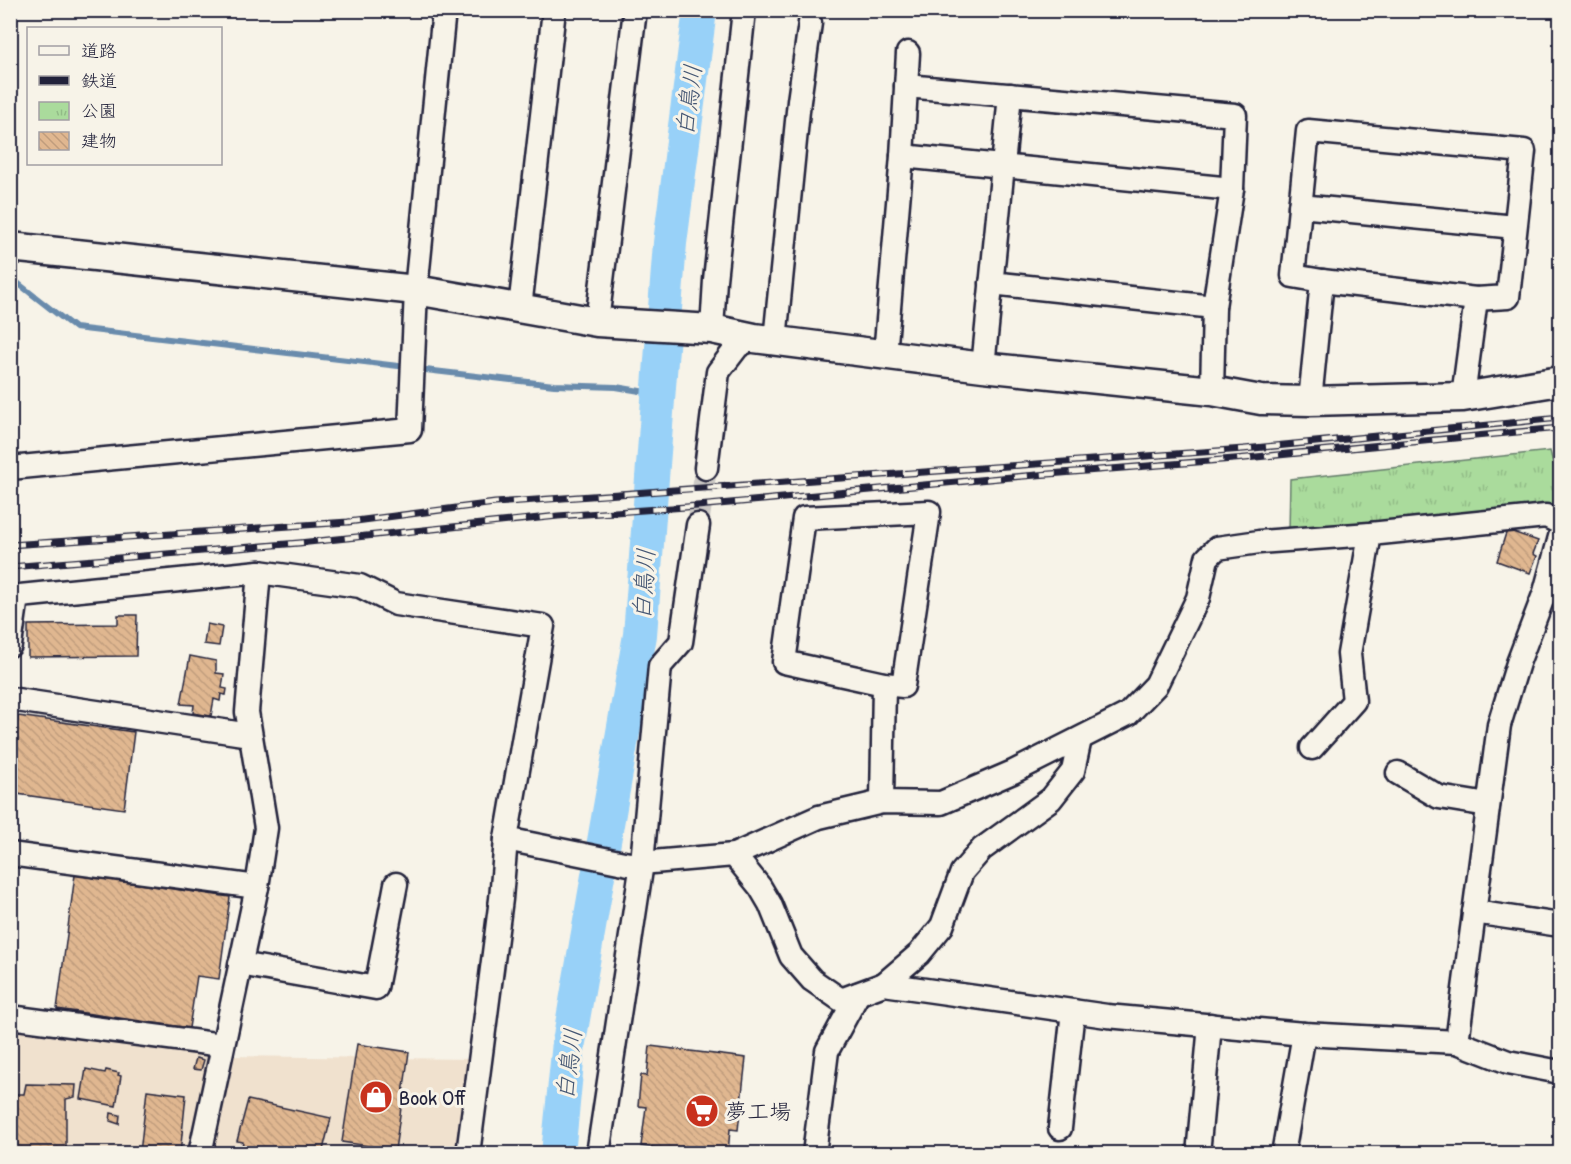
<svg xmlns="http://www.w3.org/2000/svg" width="1571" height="1164" font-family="'Patrick Hand','Klee One',sans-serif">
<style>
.built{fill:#f0e1ce}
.park{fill:url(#park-tufts);stroke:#667e6c;stroke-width:1.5}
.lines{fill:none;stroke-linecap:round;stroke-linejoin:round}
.stream{stroke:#698bac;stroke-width:6}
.river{stroke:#98d1f8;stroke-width:34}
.building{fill:url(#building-back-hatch);stroke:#22223b;stroke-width:1.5}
.minor-tunnel{stroke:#ccc9c5;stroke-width:22;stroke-dasharray:22 11;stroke-linecap:butt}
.minor-casing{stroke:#22223b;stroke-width:27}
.tertiary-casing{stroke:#22223b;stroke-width:33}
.minor{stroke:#f7f3e8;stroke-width:22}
.tertiary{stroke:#f7f3e8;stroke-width:28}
.rail-casing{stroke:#22223b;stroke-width:7}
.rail{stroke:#f7f3e8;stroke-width:4.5;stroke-dasharray:14;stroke-linecap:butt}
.labels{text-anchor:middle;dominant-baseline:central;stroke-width:6;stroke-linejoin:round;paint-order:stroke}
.poi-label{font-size:22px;fill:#22223b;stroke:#f7f3e8;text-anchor:start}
.water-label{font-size:24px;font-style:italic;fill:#455774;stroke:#f7f3e8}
</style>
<defs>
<pattern id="park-tufts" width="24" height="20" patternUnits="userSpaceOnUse" patternTransform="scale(1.5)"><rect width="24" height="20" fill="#aadb9c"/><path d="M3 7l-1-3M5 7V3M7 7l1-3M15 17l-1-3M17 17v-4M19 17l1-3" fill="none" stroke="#92bc87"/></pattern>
<pattern id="building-back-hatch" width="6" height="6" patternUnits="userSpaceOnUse" patternTransform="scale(1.5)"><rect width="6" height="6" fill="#e0b790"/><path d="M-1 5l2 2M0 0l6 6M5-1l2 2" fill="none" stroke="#c09d7d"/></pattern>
</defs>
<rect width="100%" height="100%" fill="#f7f3e8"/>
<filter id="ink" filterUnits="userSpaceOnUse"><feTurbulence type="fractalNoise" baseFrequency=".0167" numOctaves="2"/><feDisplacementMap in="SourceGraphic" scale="12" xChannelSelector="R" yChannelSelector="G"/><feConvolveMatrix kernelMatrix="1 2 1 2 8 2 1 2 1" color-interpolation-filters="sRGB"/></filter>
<g filter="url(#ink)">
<path class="built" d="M11 1026 229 1056 472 1059 457 1153 11 1154Z"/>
<path class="park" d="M1550 451 1560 487V504L1289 533 1290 479Z"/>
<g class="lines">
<g class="stream">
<path d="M10 277 75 328 407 367"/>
<path d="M417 369 554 385 616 387 658 394"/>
</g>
<path class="river" d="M558 1154 569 1042 640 635 670 243 700 10"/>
</g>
<g class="building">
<path d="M1507 530 1538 541 1533 554 1537 556 1530 573 1497 561Z"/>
<path d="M118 615H137L136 656 28 657V625L118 624Z"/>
<path d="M207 624 222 627 219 646 204 644Z"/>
<path d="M190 656 216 661V673L224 674 222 688 227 689 226 695 221 694 220 701 214 699 211 716 193 713 194 705 181 704Z"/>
<path d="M18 716 134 732 124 809 10 793V771Z"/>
<path d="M75 875 230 897 219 979 197 976 189 1028 57 1009Z"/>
<path d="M357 1044 409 1052 395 1150 342 1142Z"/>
<path d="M650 1046 746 1058 738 1130 730 1129 728 1154H709L641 1146 646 1107 638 1106 641 1075 647 1076Z"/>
<path d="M196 1058 204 1060 201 1070 193 1069Z"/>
<path d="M86 1069 105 1073 106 1070 119 1073 118 1075 121 1076 116 1106 81 1099Z"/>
<path d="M26 1084 76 1085 75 1097 66 1099V1154H14L16 1094H24Z"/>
<path d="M147 1090 186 1095 180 1154H124L125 1152 140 1153Z"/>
<path d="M248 1100 331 1118 322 1154H277L267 1152 266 1154H240L243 1142 237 1141Z"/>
<path d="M111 1113 120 1115 119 1124 110 1121Z"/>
</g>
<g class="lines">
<path class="minor-tunnel" d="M698 525 706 468"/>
<defs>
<g id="minor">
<path d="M906 86 1235 115 1232 189 1214 307 1212 391"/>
<path d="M1308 131 1524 151 1508 297 1476 299 1322 281 1293 276Z"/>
<path d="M902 156 1232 189"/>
<path d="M1300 206 1515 227"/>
<path d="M991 283 1214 307"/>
<path d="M520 308 554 10"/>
<path d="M597 322 635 10"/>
<path d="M712 329 715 280 744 10"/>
<path d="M775 340 799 101 810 23"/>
<path d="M885 355 902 156 908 53"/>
<path d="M983 367 1010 95"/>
<path d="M1463 397 1476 299"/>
<path d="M1310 401 1322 281"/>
<path d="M10 468 410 430 416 290 444 10"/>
<path d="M706 468 718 372 738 346 754 338"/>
<path d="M929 512 903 686 884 684 784 662 804 518Z"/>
<path d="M10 597 259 572 360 586 396 604 543 626 506 839 501 899 468 1154"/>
<path d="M10 645 17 597"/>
<path d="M10 699 250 735"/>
<path d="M1312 748 1354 701 1349 654 1370 534"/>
<path d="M1398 773 1439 797 1488 805"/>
<path d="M882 802 884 684"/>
<path d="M506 839 629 864 734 855 760 887 770 904 791 956 812 980 841 1000 884 984 1107 1016 1304 1034 1457 1042 1508 1062 1560 1072"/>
<path d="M10 854 257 887"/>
<path d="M734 855 819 817 882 802 941 803 1013 772 1128 714 1156 685 1198 598 1207 558 1217 548 1259 542 1370 534 1546 516 1560 523"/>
<path d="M1474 912 1560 925"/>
<path d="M240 964 376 988 396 884"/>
<path d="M884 984 919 954 942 926 962 872 982 849 1051 799 1073 771 1080 739"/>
<path d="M10 1017 222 1045"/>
<path d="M1457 1042 1499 725 1518 663 1545 592 1560 537"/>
<path d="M1060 1128 1073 1011"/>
<path d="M200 1154 257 887 266 828 247 712 259 572"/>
<path d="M598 1154 642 863 660 666 681 642 698 525"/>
<path d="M814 1154 827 1051 858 994"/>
<path d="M1198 1154 1210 1025"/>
<path d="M1283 1154 1304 1034"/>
</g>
<path id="tertiary" d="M10 247 416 290 597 322 712 329 754 338 983 367 1212 391 1261 400 1310 401 1463 397 1560 381"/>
</defs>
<use href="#minor" class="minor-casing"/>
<use href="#tertiary" class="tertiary-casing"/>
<use href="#minor" class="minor"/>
<use href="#tertiary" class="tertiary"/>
<defs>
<g id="rail">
<path d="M10 545 348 522 495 503 1244 449 1560 418"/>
<path d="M10 567 299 543 558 516 686 507 1000 478 1246 458 1560 428"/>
</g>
</defs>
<use href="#rail" class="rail-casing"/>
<use href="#rail" class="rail"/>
</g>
</g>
<defs>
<symbol id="shop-disc" viewBox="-11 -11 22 22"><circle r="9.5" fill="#c8321e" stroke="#f7f3e8"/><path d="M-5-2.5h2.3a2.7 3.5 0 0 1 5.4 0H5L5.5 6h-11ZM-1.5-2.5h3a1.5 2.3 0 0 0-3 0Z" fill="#fff"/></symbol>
<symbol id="supermarket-disc" viewBox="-11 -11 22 22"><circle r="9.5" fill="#c8321e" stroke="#f7f3e8"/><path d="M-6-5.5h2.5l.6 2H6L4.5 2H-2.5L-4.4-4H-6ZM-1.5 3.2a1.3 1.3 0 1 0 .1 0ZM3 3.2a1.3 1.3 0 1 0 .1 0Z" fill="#fff"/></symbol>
</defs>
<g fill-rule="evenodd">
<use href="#shop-disc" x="357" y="1078" width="38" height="38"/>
<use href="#supermarket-disc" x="683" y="1092" width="38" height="38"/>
</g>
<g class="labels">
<g class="poi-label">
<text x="399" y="1097">Book Off</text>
<text x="725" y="1111">夢工場</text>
</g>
<g class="water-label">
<text transform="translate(688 100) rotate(-83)">白鳥川</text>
<text transform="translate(643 584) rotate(-86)">白鳥川</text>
<text transform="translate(568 1064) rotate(-83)">白鳥川</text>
</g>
</g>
<rect width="1571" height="1164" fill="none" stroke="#f7f3e8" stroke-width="36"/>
<rect x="18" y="18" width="1535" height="1128" fill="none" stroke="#22223b" stroke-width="2" filter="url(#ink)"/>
<rect x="27" y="27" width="195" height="138" fill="#f7f3e8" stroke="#a29fa3" stroke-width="1.5"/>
<rect x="39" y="46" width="30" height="9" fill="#f7f3e8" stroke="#a29fa3" stroke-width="1.5"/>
<text x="81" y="57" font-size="18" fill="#22223b">道路</text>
<rect x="39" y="76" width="30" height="9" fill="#22223b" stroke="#a29fa3" stroke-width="1.5"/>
<text x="81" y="87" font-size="18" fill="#22223b">鉄道</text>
<rect x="39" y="102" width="30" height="18" fill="url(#park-tufts)" stroke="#a29fa3" stroke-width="1.5"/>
<text x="81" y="117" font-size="18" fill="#22223b">公園</text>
<rect x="39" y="132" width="30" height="18" fill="url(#building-back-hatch)" stroke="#a29fa3" stroke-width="1.5"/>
<text x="81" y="147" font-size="18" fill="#22223b">建物</text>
</svg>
